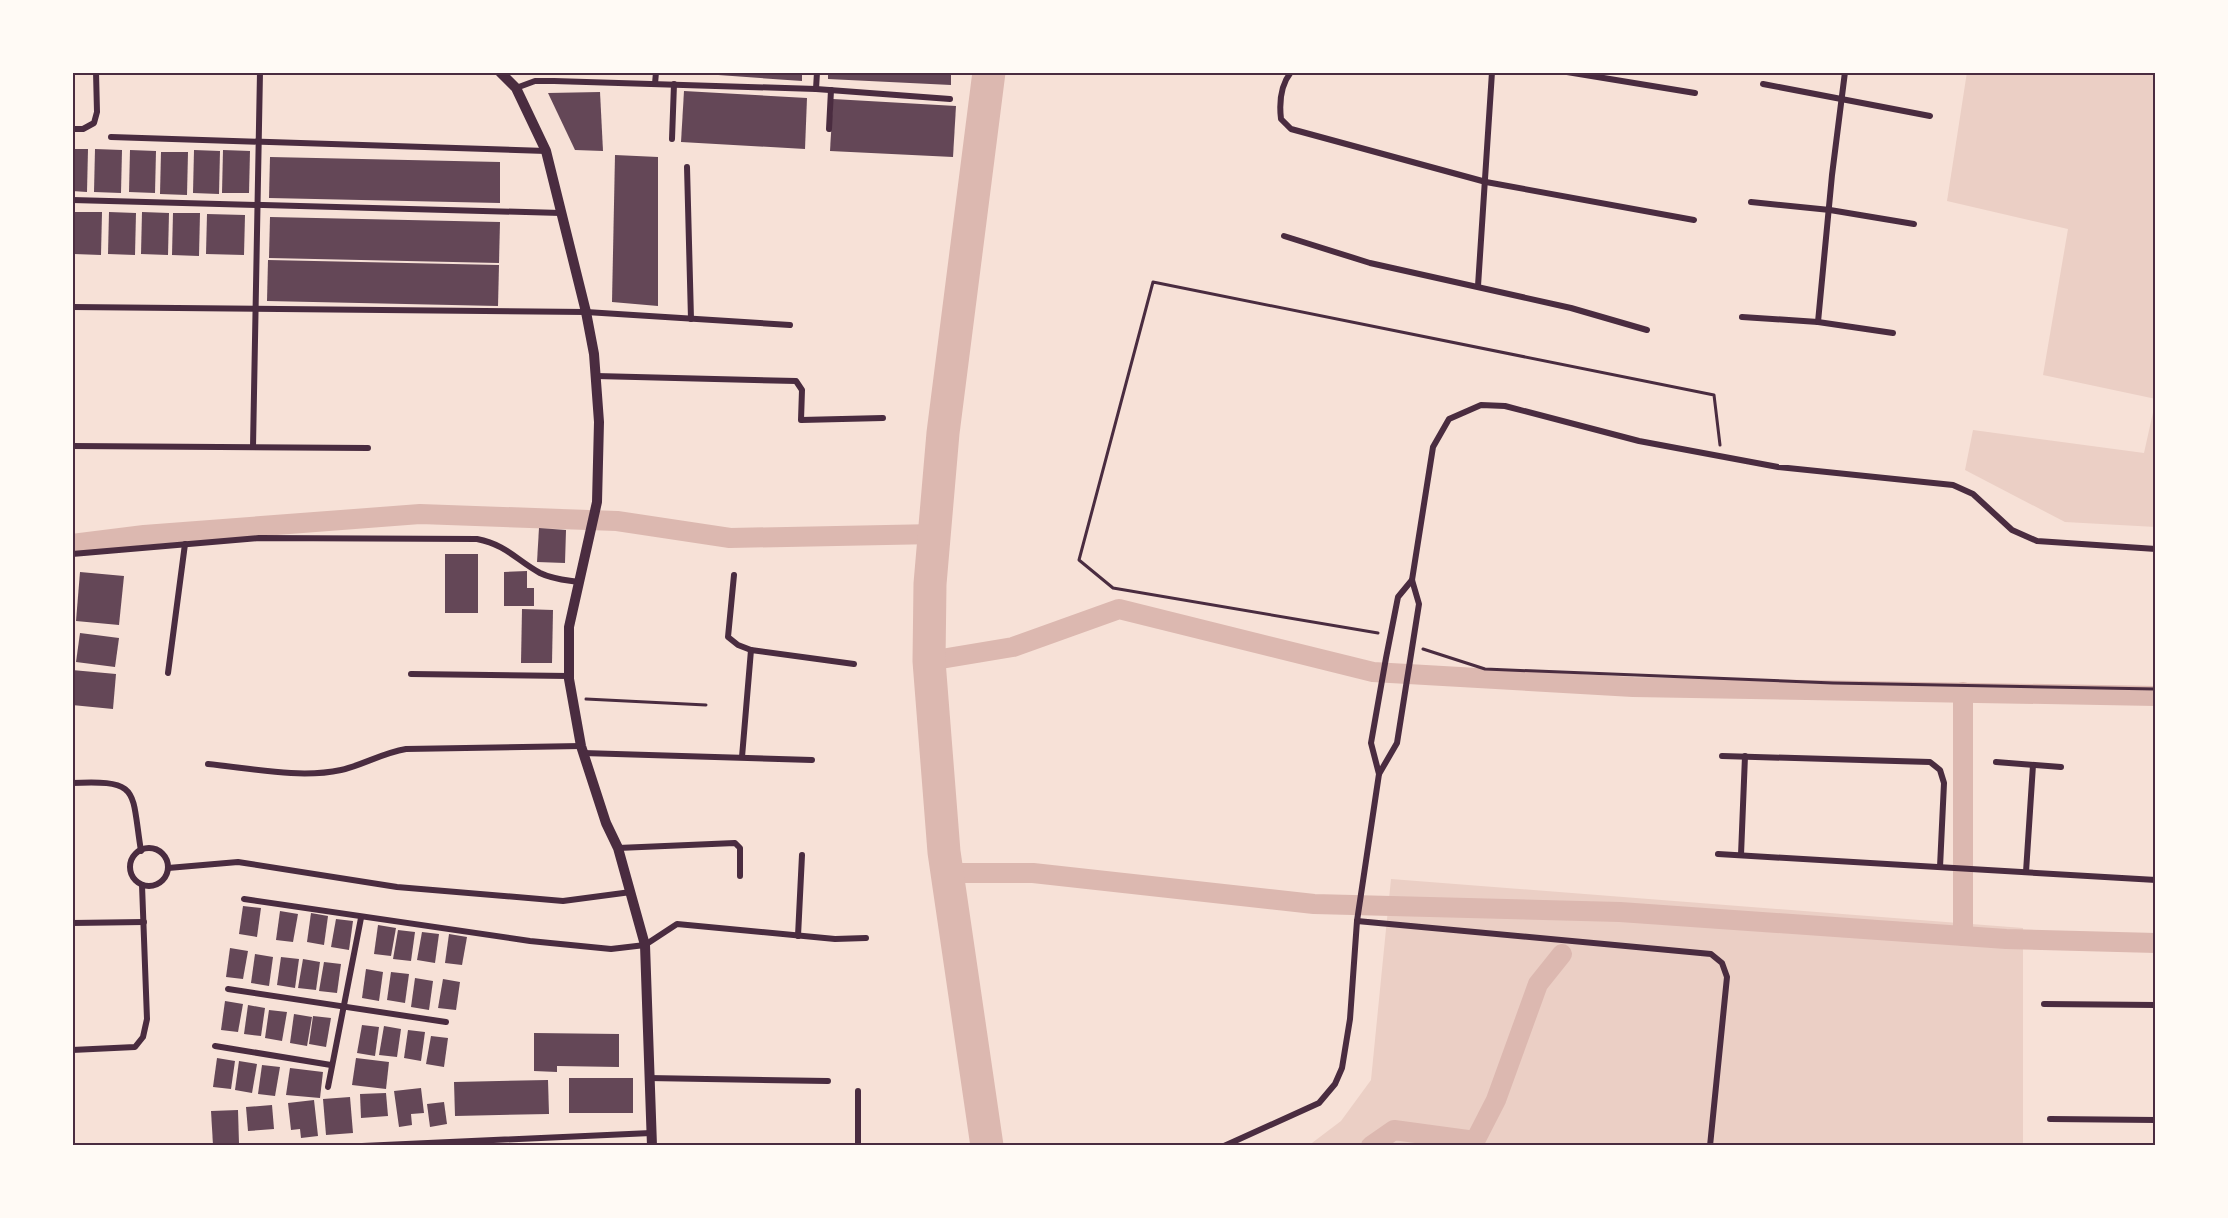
<svg xmlns="http://www.w3.org/2000/svg" width="2228" height="1218" font-family="'Titillium Web',sans-serif">
<style>
.green{fill:#ebcfc5}
.lines{fill:none;stroke-linecap:round;stroke-linejoin:round}
.canal{stroke:#dcb8b0;stroke-width:20}
.river{stroke:#dcb8b0;stroke-width:33}
.building{fill:#644757}
.path{stroke:#4a2c40;stroke-width:3}
.minor{stroke:#4a2c40;stroke-width:6}
.tertiary{stroke:#4a2c40;stroke-width:10}
.neatline{fill:none;stroke:#4a2c40;stroke-width:2}
</style>
<rect width="100%" height="100%" fill="#f7e1d7"/>
<g class="green">
<path d="M1967 72H2156V527L2065 522 1965 470 1973 430 2144 453 2156 399 2043 375 2068 229 1947 201Z"/>
<path d="M1391 879 2023 928V1146H1308L1341 1121 1371 1080Z"/>
</g>
<g class="lines">
<g class="canal">
<path d="M72 544 144 535 420 514 617 521 730 538 936 534"/>
<path d="M929 661 1013 647 1119 609 1373 672 1633 687 2156 696"/>
<path d="M1963 692V936"/>
<path d="M947 873H1033L1314 904 1620 912 2006 939 2156 943"/>
<path d="M1371 1146 1394 1130 1475 1141 1496 1100 1538 984 1562 954"/>
</g>
<path class="river" d="M987 1146 944 852 929 661 930 584 943 433 989 72"/>
</g>
<g class="building">
<path d="M615 72H633V75L615 74Z"/>
<path d="M676 72H802V81Z"/>
<path d="M828 72H951V85L828 79Z"/>
<path d="M684 91 807 98 805 149 681 142Z"/>
<path d="M600 92 603 151 575 150 548 93Z"/>
<path d="M833 99 956 106 953 157 830 151Z"/>
<path d="M72 149H88L87 192 72 191Z"/>
<path d="M95 149 122 150 121 193 94 192Z"/>
<path d="M130 150 156 151 155 193 129 192Z"/>
<path d="M194 150 220 151 219 194 193 193Z"/>
<path d="M223 150 250 151 249 193H222Z"/>
<path d="M161 152H188L187 195 160 194Z"/>
<path d="M615 155 658 157V306L612 302Z"/>
<path d="M270 157 500 162V203L269 198Z"/>
<path d="M75 212H102L101 255 74 254Z"/>
<path d="M109 212 136 213 135 255 108 254Z"/>
<path d="M142 212 169 213 168 255 141 254Z"/>
<path d="M173 213H200L199 256 172 255Z"/>
<path d="M207 214 245 215 244 255 206 254Z"/>
<path d="M270 217 500 222 499 263 269 258Z"/>
<path d="M268 260 499 265 498 306 267 301Z"/>
<path d="M539 528 566 530 565 563 537 562Z"/>
<rect x="445" y="554" width="33" height="59"/>
<path d="M527 571V588H534V606H504V572Z"/>
<path d="M80 572 124 576 119 625 76 621Z"/>
<path d="M522 609 553 610 552 663H521Z"/>
<path d="M80 633 119 638 115 667 76 662Z"/>
<path d="M72 670 116 674 113 709 72 705Z"/>
<path d="M243 906 261 908 257 937 239 934Z"/>
<path d="M280 911 298 914 293 942 276 940Z"/>
<path d="M311 913 328 916 324 945 307 942Z"/>
<path d="M336 919 353 921 349 950 331 947Z"/>
<path d="M378 925 396 928 391 956 374 954Z"/>
<path d="M398 930 415 932 411 961 393 959Z"/>
<path d="M422 932 439 934 435 963 417 960Z"/>
<path d="M449 934 467 937 462 965 445 963Z"/>
<path d="M230 948 248 951 243 979 226 977Z"/>
<path d="M255 954 273 957 269 986 251 983Z"/>
<path d="M281 957 299 959 295 988 277 985Z"/>
<path d="M303 959 320 962 316 990 298 988Z"/>
<path d="M324 962 341 964 337 993 319 991Z"/>
<path d="M366 969 383 972 379 1001 362 998Z"/>
<path d="M391 972 409 974 405 1003 387 1000Z"/>
<path d="M415 978 433 981 429 1010 411 1007Z"/>
<path d="M443 979 460 982 456 1010 438 1008Z"/>
<path d="M225 1001 243 1004 238 1032 221 1030Z"/>
<path d="M248 1005 265 1008 261 1036 244 1034Z"/>
<path d="M269 1010 287 1012 282 1041 265 1038Z"/>
<path d="M294 1014 312 1017 307 1046 290 1043Z"/>
<path d="M313 1016 331 1018 326 1047 309 1044Z"/>
<path d="M362 1025 379 1027 375 1056 357 1053Z"/>
<path d="M384 1026 401 1029 397 1057 379 1055Z"/>
<path d="M408 1030 425 1032 421 1061 404 1058Z"/>
<path d="M534 1033 619 1034V1067L557 1066V1072L534 1071Z"/>
<path d="M431 1036 448 1038 444 1067 426 1064Z"/>
<path d="M217 1058 235 1061 231 1089 213 1087Z"/>
<path d="M356 1058 389 1062 386 1089 352 1085Z"/>
<path d="M239 1061 257 1064 252 1093 235 1090Z"/>
<path d="M262 1065 280 1067 275 1096 258 1094Z"/>
<path d="M290 1068 323 1072 320 1098 286 1095Z"/>
<rect x="569" y="1078" width="64" height="35"/>
<path d="M548 1080 549 1114 455 1116 454 1082Z"/>
<path d="M421 1088 424 1113 411 1114 412 1125 399 1127 394 1091Z"/>
<path d="M386 1093 388 1116 361 1118 360 1094Z"/>
<path d="M350 1097 353 1133 326 1135 323 1099Z"/>
<path d="M314 1100 318 1136 301 1138 300 1129 291 1130 288 1103Z"/>
<path d="M444 1102 447 1124 430 1127 427 1104Z"/>
<path d="M272 1105 274 1129 248 1131 246 1107Z"/>
<path d="M238 1110 239 1144 213 1145 211 1111Z"/>
</g>
<g class="lines">
<g class="path">
<path d="M1378 633 1113 588 1079 560 1153 282 1714 395 1720 445"/>
<path d="M1423 649 1485 669 1833 683 2156 689"/>
<path d="M586 699 706 705"/>
</g>
<g class="minor">
<path d="M1291 72C1280 86 1279 102 1281 119L1291 129 1486 182 1694 220"/>
<path d="M1567 72 1695 93"/>
<path d="M655 84 656 72"/>
<path d="M1763 84 1930 116"/>
<path d="M516 88 535 81H554L816 89 950 99"/>
<path d="M816 89 817 72"/>
<path d="M72 129H83L94 123 97 112 96 72"/>
<path d="M829 129 831 90"/>
<path d="M111 137 546 151"/>
<path d="M672 139 674 84"/>
<path d="M687 167 691 319"/>
<path d="M72 200 561 213"/>
<path d="M1751 202 1830 210 1914 224"/>
<path d="M1284 236 1370 263 1571 308 1647 330"/>
<path d="M1478 286 1492 72"/>
<path d="M72 307 586 312 790 325"/>
<path d="M1742 317 1818 322 1893 333"/>
<path d="M1818 322 1832 175 1845 72"/>
<path d="M596 376 796 381 802 390 801 420 883 418"/>
<path d="M72 446 368 448"/>
<path d="M253 447 260 72"/>
<path d="M72 554 259 538 477 539C507 545 516 560 540 573 552 579 565 580 578 582"/>
<path d="M734 575 728 637 738 645 751 650 854 664"/>
<path d="M168 673 185 544"/>
<path d="M411 674 569 676"/>
<path d="M583 753 812 760"/>
<path d="M1722 756 1930 762 1940 770 1944 783 1940 867"/>
<path d="M742 757 751 650"/>
<path d="M1996 762 2061 767"/>
<path d="M208 764C250 768 299 779 341 770 363 765 382 753 406 749L581 746"/>
<path d="M1379 774 1371 743 1386 658 1398 597 1412 580"/>
<path d="M72 783C141 780 131 789 141 851"/>
<path d="M618 848 735 843 740 848V876"/>
<circle cx="149" cy="867" r="19"/>
<path d="M1718 854 2156 880"/>
<path d="M1741 855 1745 756"/>
<path d="M168 868 238 862 397 887 563 901 631 892"/>
<path d="M2026 872 2033 765"/>
<path d="M244 899 530 941 611 949 645 945 677 924 835 939 866 938"/>
<path d="M1357 921 1711 954 1722 963 1727 977 1710 1146"/>
<path d="M72 923 144 922"/>
<path d="M798 936 802 855"/>
<path d="M228 989 446 1022"/>
<path d="M2044 1004 2156 1005"/>
<path d="M215 1046 331 1065"/>
<path d="M72 1050 135 1047 143 1037 147 1019 142 885"/>
<path d="M648 1078 828 1081"/>
<path d="M328 1087 361 918"/>
<path d="M858 1091V1146"/>
<path d="M2050 1119 2156 1120"/>
<path d="M362 1146 651 1133"/>
<path d="M1224 1146 1319 1103 1335 1084 1342 1068 1350 1019 1357 921 1379 774 1397 743 1419 604 1412 580 1433 447 1449 419 1481 405 1505 406 1639 441 1778 467 1953 485 1973 494 2012 530 2037 541 2156 549"/>
</g>
<path class="tertiary" d="M500 72 516 88 546 151 586 312 594 354 599 422 597 502 569 627V679L581 746 606 823 618 848 645 945 652 1146"/>
</g>
<rect width="2228" height="1218" fill="none" stroke="#fffaf5" stroke-width="147"/>
<rect x="74" y="74" width="2080" height="1070" class="neatline"/>
</svg>
